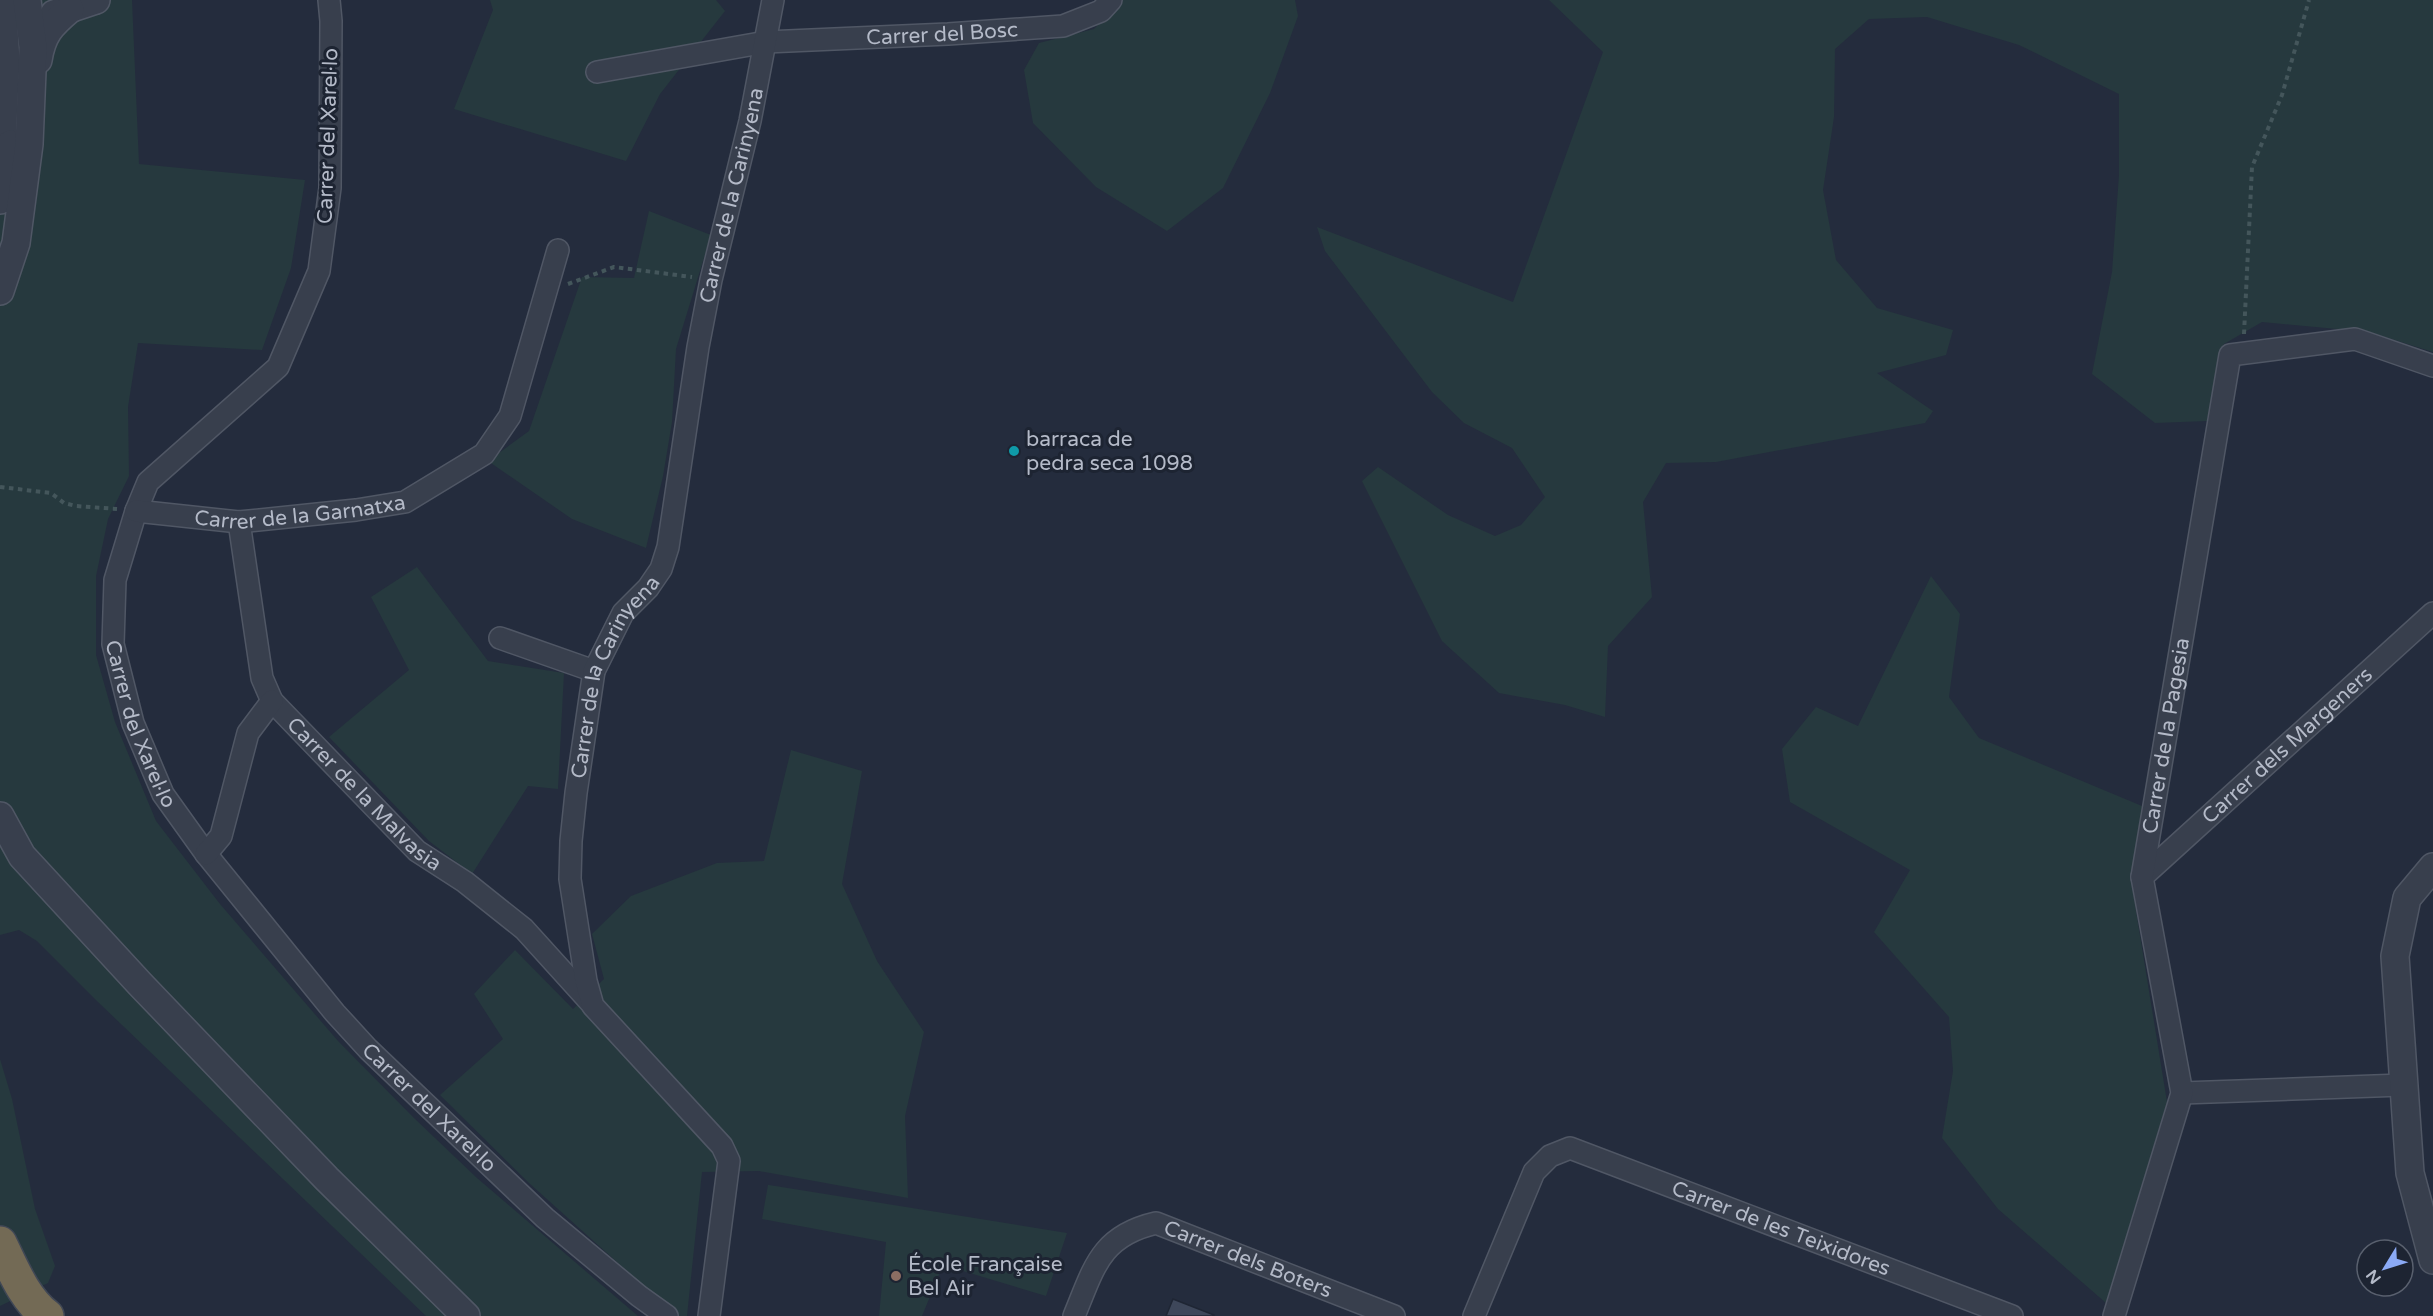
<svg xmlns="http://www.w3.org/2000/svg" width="2433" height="1316" font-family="'Varela Round',sans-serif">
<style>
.green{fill:#26393e}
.building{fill:#3e475a;stroke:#1f2634;stroke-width:1.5}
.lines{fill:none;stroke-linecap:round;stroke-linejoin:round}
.minor-casing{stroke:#505765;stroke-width:24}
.tertiary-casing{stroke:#505765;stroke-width:30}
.motorway-casing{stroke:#404755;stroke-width:36}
.path{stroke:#44565b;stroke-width:4;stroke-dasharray:4.5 4.5;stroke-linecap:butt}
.minor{stroke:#383f4d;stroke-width:21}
.tertiary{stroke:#383f4d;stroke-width:27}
.motorway{stroke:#736a55;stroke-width:33}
.culture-dot{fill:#0f9aa8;stroke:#1d2432;stroke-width:2}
.education-dot{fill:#8d6e63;stroke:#1d2432;stroke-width:2}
.labels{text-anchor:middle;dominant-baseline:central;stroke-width:6;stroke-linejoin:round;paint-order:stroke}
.street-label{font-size:21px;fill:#b4bac8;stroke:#1d2432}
.poi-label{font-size:21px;fill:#b4bac8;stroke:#1d2432;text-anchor:start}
</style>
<rect width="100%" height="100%" fill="#242c3d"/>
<g class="green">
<path d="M0 0H132L139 164 305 180 291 268 262 350 138 343 128 407 129 476 108 519 96 576V655L115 722 156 821 220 904 338 1041 414 1118 477 1178 638 1316H426L98 1002 37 941 19 930 0 935Z"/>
<path d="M490 0H716L725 11 660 94 626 161 454 109 493 10Z"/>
<path d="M1123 0H1295L1298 16 1270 93 1223 188 1167 231 1096 187 1033 123 1024 70 1039 43 1094 29Z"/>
<path d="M1549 0H2433V352L2369 332 2262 322 2224 344 2207 421 2155 423 2092 374 2112 272 2119 175V94L2019 45 1927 17 1869 19 1835 49 1834 117 1823 190 1836 260 1877 308 1953 330 1946 355 1877 373 1933 411 1925 423 1716 462 1666 463 1643 502 1652 597 1608 646 1605 717 1565 705 1499 693 1442 641 1362 481 1378 467 1448 515 1495 536 1521 525 1545 497 1512 448 1464 423 1432 392 1325 251 1317 227 1513 302 1603 52Z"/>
<path d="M649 211 711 235 676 349 672 422 663 476 646 548 572 519 488 461 529 431 582 277 634 278Z"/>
<path d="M417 567 488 661 564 673 558 789 528 786 472 874 429 841 329 737 409 670 371 597Z"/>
<path d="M1931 576 1960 614 1949 697 1979 738 2142 806 2132 886 2167 1102 2106 1303 1998 1209 1942 1138 1953 1071 1949 1017 1874 932 1910 870 1790 802 1782 749 1816 707 1858 726Z"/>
<path d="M791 750 862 771 842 884 877 961 924 1032 905 1116 908 1198 759 1171 702 1172 687 1316H677L529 1183 440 1095 503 1039 474 994 515 950 573 1009 604 979 592 934 631 896 717 863 764 861Z"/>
<path d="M0 1059 12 1099 35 1209 55 1266 48 1283 0 1306Z"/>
<path d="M768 1185H769L1067 1233 1046 1296 943 1265 922 1316H879L886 1242 762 1219Z"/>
</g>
<path class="building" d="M1173 1299 1214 1315V1316H1166Z"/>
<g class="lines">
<defs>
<g id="minor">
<path id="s1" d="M329 0 331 21 330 188 319 271 278 367 148 482 136 511 115 580 113 644 133 723 163 794 206 854 335 1013 368 1049 545 1218 639 1296 667 1316"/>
<path id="s2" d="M597 72 766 42 948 34 1063 26 1101 11 1111 0"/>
<path id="s3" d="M136 511 239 522 356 510 405 502 484 454 510 416 558 250"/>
<path id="s4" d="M239 522 262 678 272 701 417 851 465 882 524 929 591 1003"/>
<path d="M500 638 594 671"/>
<path d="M206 854 221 836 248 733 272 701"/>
<path id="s5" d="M2142 877 2433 613"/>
<path d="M2182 1093 2402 1085"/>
<path id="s6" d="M709 1316 729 1161 722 1146 593 1006 586 981 570 879 571 841 576 793 594 671 623 613 648 588 661 569 668 547 698 347 711 280 750 121 773 0"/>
<path id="s7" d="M1074 1316C1094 1268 1100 1236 1156 1223L1394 1316"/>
<path id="s8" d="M1474 1316 1534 1172 1550 1156 1570 1148 2012 1316"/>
<path id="s9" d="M2114 1316 2182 1093 2142 877 2230 355 2355 339 2433 366"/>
</g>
<g id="tertiary">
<path d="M54 14 96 0"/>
<path d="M38 60C42 34 51 25 70 9"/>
<path d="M1 163 6 60 2 0"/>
<path d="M0 200 11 144"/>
<path d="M0 291 16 243 29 144 33 47 27 0"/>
<path d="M0 816 22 856 140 984 327 1179 466 1316"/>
<path d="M2433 867 2407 898 2395 956 2410 1173 2433 1260"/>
</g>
<path id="motorway" d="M0 1243C12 1267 24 1299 47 1316"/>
</defs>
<use href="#minor" class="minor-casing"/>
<use href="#tertiary" class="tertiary-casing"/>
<use href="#motorway" class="motorway-casing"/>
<g class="path">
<path d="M568 284 614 267 692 277"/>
<path d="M2244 334 2252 167 2282 95 2309 0"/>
<path d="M0 487 51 493 64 503 76 506 117 509"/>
</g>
<use href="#minor" class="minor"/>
<use href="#tertiary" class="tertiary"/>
<use href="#motorway" class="motorway"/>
</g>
<circle class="culture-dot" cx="1014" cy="451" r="6"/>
<circle class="education-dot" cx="896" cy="1276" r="6"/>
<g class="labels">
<g class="street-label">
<text stroke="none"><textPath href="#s2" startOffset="348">Carrer del Bosc</textPath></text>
<text transform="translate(328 136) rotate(-88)">Carrer del Xarel·lo</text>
<text stroke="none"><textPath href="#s6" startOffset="1206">Carrer de la Carinyena</textPath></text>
<text stroke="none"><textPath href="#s3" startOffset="165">Carrer de la Garnatxa</textPath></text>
<text stroke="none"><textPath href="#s6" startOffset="704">Carrer de la Carinyena</textPath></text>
<text stroke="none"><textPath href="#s1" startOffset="802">Carrer del Xarel·lo</textPath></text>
<text stroke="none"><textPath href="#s9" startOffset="596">Carrer de la Pagesia</textPath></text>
<text stroke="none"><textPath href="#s5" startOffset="196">Carrer dels Margeners</textPath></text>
<text stroke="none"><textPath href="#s4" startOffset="314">Carrer de la Malvasia</textPath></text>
<text stroke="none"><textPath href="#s1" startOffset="1288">Carrer del Xarel·lo</textPath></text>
<text stroke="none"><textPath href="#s8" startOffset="426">Carrer de les Teixidores</textPath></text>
<text stroke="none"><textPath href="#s7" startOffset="230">Carrer dels Boters</textPath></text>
</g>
<g class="poi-label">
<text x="1026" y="439">barraca de<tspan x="1026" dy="24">pedra seca 1098</tspan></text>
<text x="908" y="1264">École Française<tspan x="908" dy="24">Bel Air</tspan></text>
</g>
</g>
<g transform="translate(2385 1268) rotate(232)"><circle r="28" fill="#1d2432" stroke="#59606e" stroke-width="1.5"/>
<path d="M0-4.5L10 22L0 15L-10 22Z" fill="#8baaf6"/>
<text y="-9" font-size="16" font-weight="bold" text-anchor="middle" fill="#b4bac8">N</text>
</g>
</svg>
